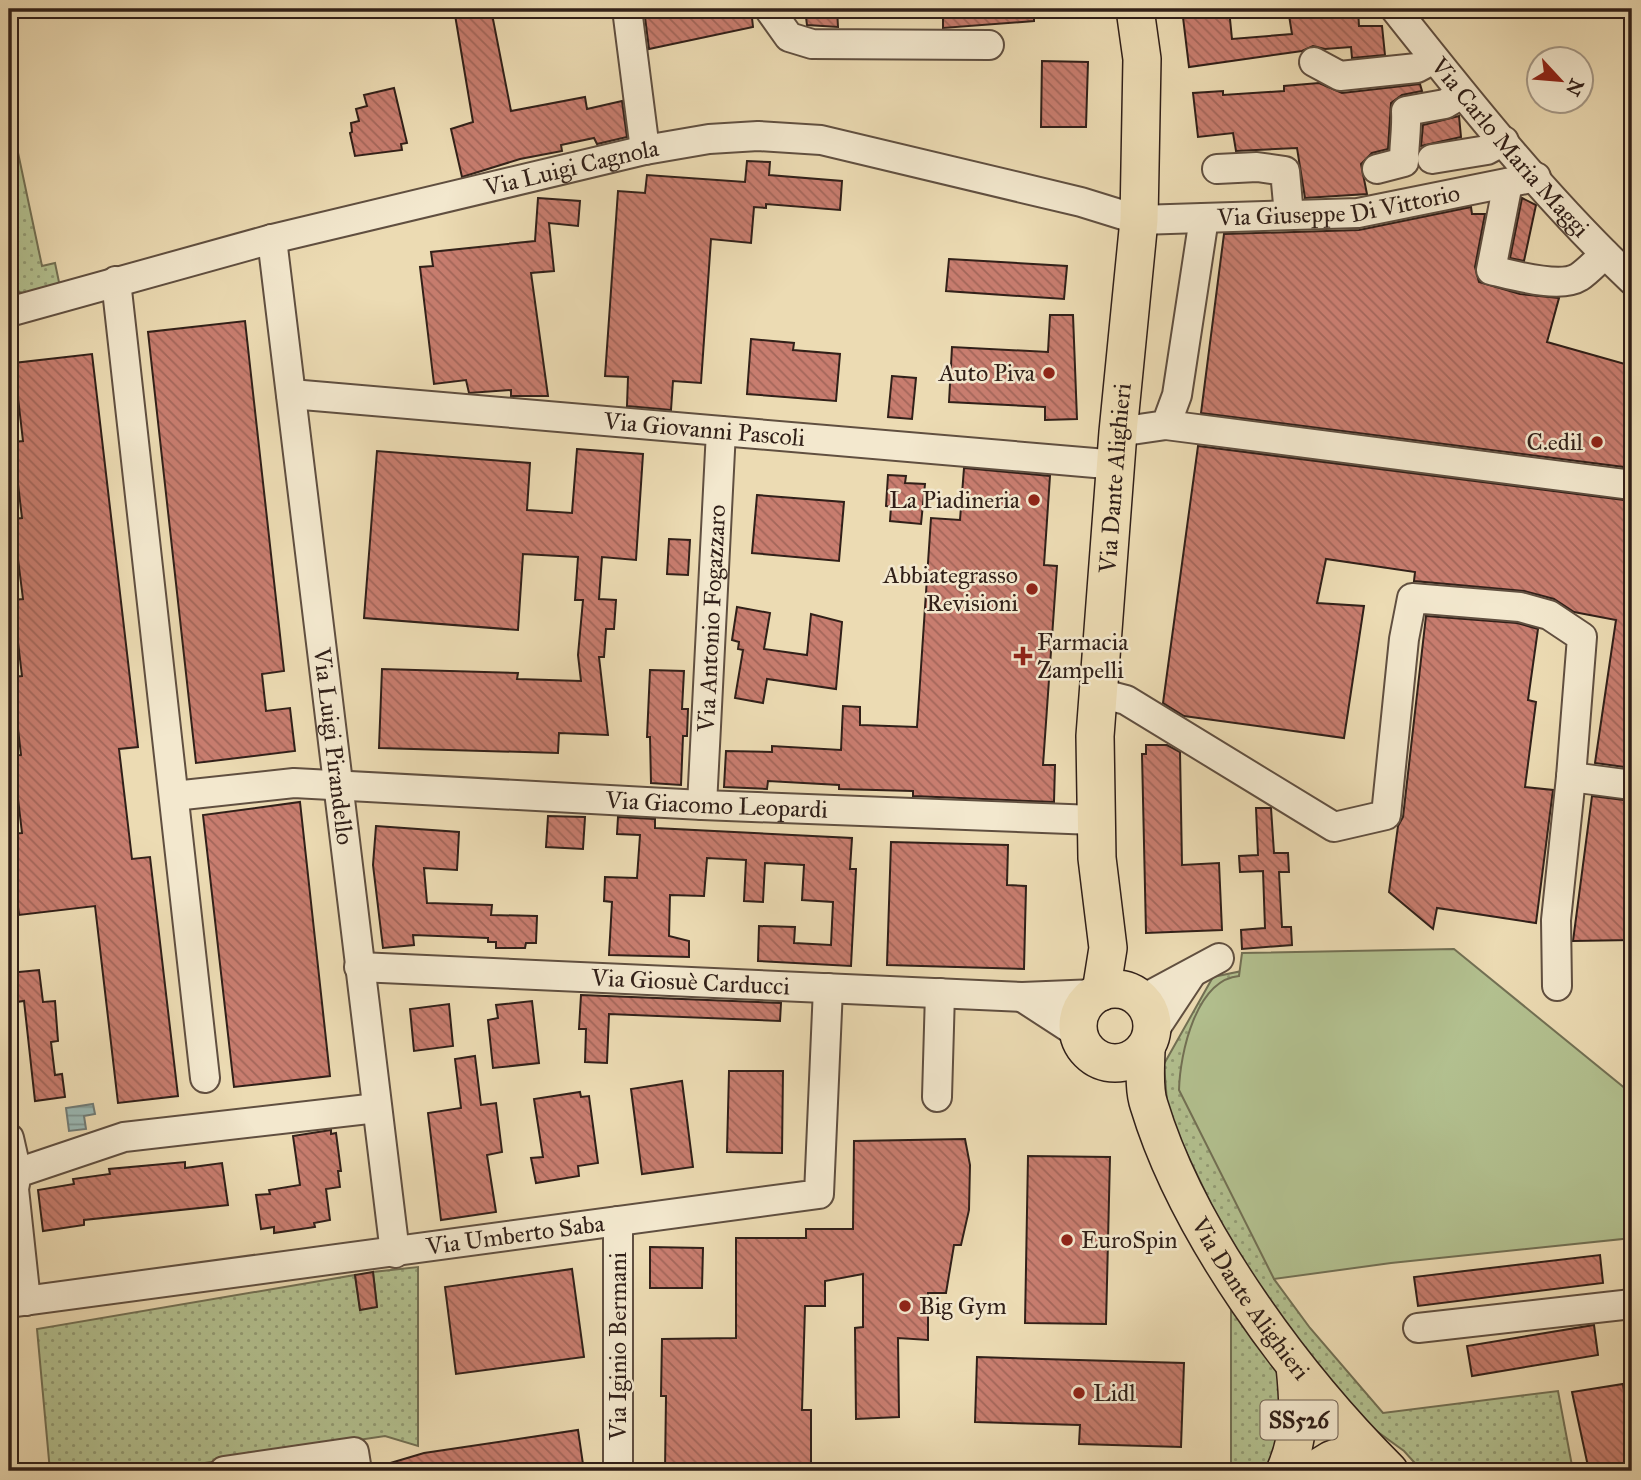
<svg xmlns="http://www.w3.org/2000/svg" width="1641" height="1480" font-family="'IM FELL Great Primer',serif">
<style>
.grass{fill:url(#grass-dots);stroke:#727054;stroke-width:2}
.park{fill:#b3c190;stroke:#727054;stroke-width:2}
.water{fill:url(#water-rules);stroke:#717c77;stroke-width:2}
.building{fill:url(#building-back-hatch);stroke:#312019;stroke-width:2}
.lines{fill:none;stroke-linecap:round;stroke-linejoin:round}
.minor-casing{stroke:#604f40;stroke-width:32}
.major-casing{stroke:#312019;stroke-width:40}
.minor{stroke:#f3e8ce;stroke-width:28}
.major{stroke:#ecdbb3;stroke-width:37}
.poi-dot{fill:#8f2418;stroke:#f3e8ce;stroke-width:2.5}
.labels{text-anchor:middle;dominant-baseline:central;stroke-width:5;stroke-linejoin:round;paint-order:stroke}
.shield{fill:#f3e8ce;stroke:#6b5c4f;stroke-width:2}
.shield-label{font-size:23px;font-weight:bold;fill:#312019}
.street-label{font-size:24px;fill:#312019;stroke:#f3e8ce}
.poi-label{font-size:24px;fill:#312019;stroke:#f3e8ce;text-anchor:end}
</style>
<defs>
<pattern id="grass-dots" width="8" height="8" patternUnits="userSpaceOnUse" patternTransform="scale(1.75)"><rect width="8" height="8" fill="#b3c190"/><path d="M2 2h.1M6 6h.1" fill="none" stroke="#929c75" stroke-width="1.8" stroke-linecap="round"/></pattern>
<pattern id="water-rules" width="6" height="5" patternUnits="userSpaceOnUse" patternTransform="scale(1.75)"><rect width="6" height="5" fill="#9bb9b5"/><path d="M0 2.5h6" fill="none" stroke="#7f9692"/></pattern>
<pattern id="building-back-hatch" width="6" height="6" patternUnits="userSpaceOnUse" patternTransform="scale(1.75)"><rect width="6" height="6" fill="#c87d6f"/><path d="M-1 5l2 2M0 0l6 6M5-1l2 2" fill="none" stroke="#a3665a"/></pattern>
</defs>
<rect width="100%" height="100%" fill="#ecdbb3"/>
<filter id="stains"><feTurbulence type="fractalNoise" baseFrequency=".00286" numOctaves="4"/><feColorMatrix values="0 0 0 0 .2 0 0 0 0 .09 0 0 0 0 .02 0 0 0 .5 -.17"/></filter>
<radialGradient id="worn" r=".72"><stop offset=".6" stop-color="#630" stop-opacity="0"/><stop offset="1" stop-color="#630" stop-opacity=".3"/></radialGradient>
<g class="grass">
<path d="M13 129 42 266 55 263 60 287 30 294 19 292 9 271V142Z"/>
<path d="M1242 971 1239 976 1274 1279 1310 1328 1383 1413 1558 1391 1573 1471H1422L1404 1451 1360 1419 1242 1269 1168 1114 1164 1064 1213 977Z"/>
<path d="M418 1267V1446L385 1436 151 1471H50L37 1329 355 1275 360 1309 377 1307 373 1272Z"/>
<path d="M1231 1304 1287 1378 1275 1471H1231Z"/>
</g>
<path class="park" d="M1454 949 1632 1094V1238L1391 1263 1274 1279 1179 1090C1180 1053 1196 980 1239 976L1242 953Z"/>
<path class="water" d="M93 1104 95 1114 84 1116 86 1129 69 1131 66 1108Z"/>
<g class="building">
<path d="M454 9H491L511 111 585 97 587 109 622 101 627 137 597 144 594 138 561 145 562 151 520 159 462 177 451 129 473 122Z"/>
<path d="M644 9H751L753 27 649 49Z"/>
<path d="M805 9H837L838 27 807 25Z"/>
<path d="M943 9H1034V21L943 28Z"/>
<path d="M1182 9H1229L1232 39 1292 34 1288 9H1358L1359 26H1382L1385 55 1352 58 1351 47 1325 49 1313 46 1302 51 1189 67Z"/>
<path d="M1042 61 1088 62 1086 127H1041Z"/>
<path d="M1319 83 1342 93 1420 84 1422 91 1402 95 1391 103 1388 149 1372 153 1361 164 1367 194 1305 198 1297 148 1236 151 1233 133 1198 137 1193 93 1223 91V95L1284 91V86Z"/>
<path d="M394 88 407 143 401 144 402 150 355 156 350 133 352 132 351 123 359 121 356 109 367 106 364 95Z"/>
<path d="M1459 116 1461 137 1421 146 1423 125Z"/>
<path d="M747 161 770 162 769 175 842 181 840 210 766 204V208L754 207 751 243 711 239 701 383 673 381 671 410 627 406 628 377 605 376 618 191 645 193 647 175 745 182Z"/>
<path d="M538 198 580 201 578 226 549 223 554 271 531 273 548 396H511V390L469 393 466 380 434 384 420 267 433 266 431 252 535 241Z"/>
<path d="M1522 198 1536 205 1524 261 1510 258Z"/>
<path d="M1471 207 1472 214H1485L1475 267 1479 282 1520 294 1559 298 1547 342 1632 366V468L1201 413 1224 234 1359 230Z"/>
<path d="M949 259 1067 266 1064 299 946 291Z"/>
<path d="M1050 315H1073L1077 419 1045 420V407L949 402 952 347 1048 352Z"/>
<path d="M245 321 284 671 262 674 266 711 290 708 295 751 196 763 148 332Z"/>
<path d="M751 339 794 343 793 350 840 354 836 401 747 394Z"/>
<path d="M92 354 138 747 119 749 132 859 150 857 178 1096 118 1103 95 906 19 915 9 834 22 833 13 756 21 755 12 677 22 676 13 600 23 599 13 519 22 518 13 442 23 441 14 363Z"/>
<path d="M892 376 916 378 912 419 888 417Z"/>
<path d="M1198 446 1632 501V768L1595 763 1616 620 1574 612 1554 599 1524 591 1414 581 1415 572 1326 559 1317 603 1364 606 1344 738 1184 716 1163 703Z"/>
<path d="M577 449 643 454 636 560 602 557 599 599 616 600 614 629H606L604 657H599L608 735 559 733 558 753 379 748 382 669 518 673 517 679 581 681 578 655 583 600H575L578 557 523 554 518 630 364 618 377 451 530 463 527 510 572 513Z"/>
<path d="M964 468 1050 476 1044 565 1057 566 1043 765H1055L1054 802 913 796V791L839 789V785L768 781 767 789 724 787 726 751 772 752V746L841 750 843 706 860 707V725L917 727 931 518 960 520Z"/>
<path d="M888 475 906 476 905 483 925 484 921 524 890 521 891 507 886 506Z"/>
<path d="M757 495 844 502 839 561 752 553Z"/>
<path d="M669 539 690 540 688 575 667 574Z"/>
<path d="M737 607 770 613 764 649 807 655 811 614 842 622 836 689 767 679 763 703 735 698 743 650 738 649 739 642 732 640Z"/>
<path d="M1426 616 1517 623 1538 629 1528 700 1536 702 1525 787 1553 790 1536 923 1437 908 1433 929 1389 892 1398 826 1403 817Z"/>
<path d="M650 670 684 671 682 709H688L687 736H683L681 785 651 783 650 737H647Z"/>
<path d="M1146 745H1167L1180 752 1182 865 1219 863 1222 930 1146 933 1142 754H1146Z"/>
<path d="M1592 796 1632 801V940L1573 941Z"/>
<path d="M300 802 330 1076 234 1087 203 815Z"/>
<path d="M1256 808H1271L1274 853H1288L1289 872H1279L1282 927H1291L1292 945 1242 949 1241 930 1265 928 1263 871 1240 872 1239 856 1258 855Z"/>
<path d="M548 816 585 817 583 849 546 847Z"/>
<path d="M618 817 655 819V828L852 838 850 869H856L851 966 758 961 759 926 795 927 794 943 831 945 833 902 802 900 804 865 765 863 763 902 744 901 746 860 707 858 704 896 670 895 669 936 689 941V957L609 955 612 902 604 901 605 877 637 878 640 835 617 834Z"/>
<path d="M376 826 459 832 457 870 424 868 427 903 492 905 491 915 537 916 536 943H526L525 948H496V942H488V938L413 935 414 945 383 948 373 865Z"/>
<path d="M891 842 1008 845 1007 885 1026 886 1024 969 887 965Z"/>
<path d="M39 970 43 1002 55 1001 58 1041 51 1042 55 1075 62 1074 65 1097 35 1101 24 1001 9 1003V973Z"/>
<path d="M581 995 781 1003 780 1021 609 1014 607 1063 585 1062 586 1029H579Z"/>
<path d="M532 1001 539 1063 493 1068 488 1020 498 1018 496 1005Z"/>
<path d="M449 1004 453 1046 414 1051 410 1009Z"/>
<path d="M475 1056 481 1105 496 1103 502 1152 487 1155 496 1212 441 1220 428 1113 461 1108 455 1059Z"/>
<path d="M729 1071H783L782 1153 727 1152Z"/>
<path d="M682 1081 693 1167 642 1174 631 1089Z"/>
<path d="M580 1092 581 1097 589 1096 598 1163 578 1166 579 1176 536 1183 531 1158 543 1157 534 1099Z"/>
<path d="M331 1130V1134L336 1133 341 1171H338L340 1187 326 1189 330 1220 314 1223 315 1227 274 1233V1227L261 1229 256 1195 270 1194 269 1190 300 1185 293 1136Z"/>
<path d="M965 1139 970 1165 969 1210 961 1245H954L946 1293H928V1340L898 1338 899 1417 856 1419 855 1328 863 1327V1274L825 1281V1306H805L802 1410H811V1471H665L666 1396H661L662 1339 736 1338V1238H806V1229H853L854 1141Z"/>
<path d="M1028 1156 1110 1157 1106 1324 1025 1323Z"/>
<path d="M185 1162V1168L222 1163 228 1205 84 1220V1225L43 1231 38 1190 74 1184 73 1179 110 1174 109 1169Z"/>
<path d="M650 1247 703 1248 702 1288H650Z"/>
<path d="M1600 1255 1603 1283 1418 1306 1414 1277Z"/>
<path d="M572 1269 584 1357 456 1374 445 1287Z"/>
<path d="M373 1272 377 1307 360 1310 355 1275Z"/>
<path d="M1594 1325 1598 1355 1472 1376 1467 1346Z"/>
<path d="M977 1357 1184 1363 1181 1447 1079 1444 1080 1425 975 1422Z"/>
<path d="M1623 1384 1632 1444V1471H1589L1572 1392Z"/>
<path d="M578 1430 584 1471H378L377 1467 424 1453Z"/>
</g>
<g class="lines">
<defs>
<g id="minor">
<path d="M627 9 645 150"/>
<path d="M769 9 789 37 812 44 989 45"/>
<path id="s1" d="M1395 9C1468 101 1546 199 1632 280"/>
<path d="M1314 62 1340 76 1417 68 1434 59"/>
<path d="M1432 159 1487 150 1504 141"/>
<path d="M1217 169 1257 167 1285 171 1289 215"/>
<path d="M1377 169 1404 162C1404 144 1407 129 1406 111L1445 104 1462 94"/>
<path d="M1508 183 1491 270C1513 275 1560 289 1579 277 1588 271 1597 261 1605 254"/>
<path id="s2" d="M272 239 395 1253"/>
<path d="M116 281 205 1078"/>
<path id="s3" d="M9 312 272 239 645 150 709 139 758 136 821 140 1081 202 1139 220 1358 213 1536 177"/>
<path id="s4" d="M291 394 1118 465"/>
<path d="M1166 425 1632 485"/>
<path d="M1118 432 1166 425 1177 395 1204 218"/>
<path d="M1099 693 1126 700 1334 827 1386 815 1404 639 1412 598 1520 607 1549 615 1582 637 1571 777 1632 785"/>
<path id="s5" d="M174 796 294 783 702 805 1095 820"/>
<path id="s6" d="M702 805 721 431"/>
<path id="s7" d="M359 967 1022 997 1096 994"/>
<path d="M1557 986 1556 920 1571 777"/>
<path d="M1022 997 1079 1034"/>
<path d="M1141 1000 1219 958"/>
<path d="M1151 1035 1190 976"/>
<path d="M937 1097 940 993"/>
<path d="M9 1138 17 1173"/>
<path d="M618 1221V1471"/>
<path d="M26 1301 14 1189 17 1173 124 1137 377 1108"/>
<path id="s8" d="M9 1303 819 1194 828 988"/>
<path d="M1418 1328 1632 1304"/>
<path d="M224 1471 354 1452 357 1471"/>
</g>
<g id="major">
<circle cx="1115" cy="1026" r="37"/>
<path id="s9" d="M1101 992 1108 948 1097 858 1095 736 1118 432 1139 220 1142 59 1135 9"/>
<path id="s10" d="M1146 1047C1146 1065 1143 1088 1149 1105 1188 1234 1295 1377 1389 1471"/>
<path d="M1285 1471C1301 1435 1299 1404 1295 1366"/>
<path d="M1313 1471 1331 1460 1365 1447"/>
</g>
</defs>
<use href="#minor" class="minor-casing"/>
<use href="#major" class="major-casing"/>
<use href="#minor" class="minor"/>
<use href="#major" class="major"/>
</g>
<g class="poi-dot">
<circle cx="1049" cy="373" r="7"/>
<circle cx="1597" cy="442" r="7"/>
<circle cx="1034" cy="500" r="7"/>
<circle cx="1032" cy="589" r="7"/>
<path d="M1019.5 645.5h7v7h7v7h-7v7h-7v-7h-7v-7h7z"/>
<circle cx="1067" cy="1240" r="7"/>
<circle cx="905" cy="1306" r="7"/>
<circle cx="1079" cy="1393" r="7"/>
</g>
<g class="labels">
<rect class="shield" x="1260.5" y="1400.5" width="77" height="39" rx="5"/>
<g class="shield-label">
<text x="1299" y="1420">SS526</text>
</g>
<g class="street-label">
<text stroke="none"><textPath href="#s1" startOffset="180">Via Carlo Maria Maggi</textPath></text>
<text stroke="none"><textPath href="#s3" startOffset="581">Via Luigi Cagnola</textPath></text>
<text stroke="none"><textPath href="#s3" startOffset="1362">Via Giuseppe Di Vittorio</textPath></text>
<text stroke="none"><textPath href="#s4" startOffset="415">Via Giovanni Pascoli</textPath></text>
<text stroke="none"><textPath href="#s9" startOffset="516">Via Dante Alighieri</textPath></text>
<text stroke="none"><textPath href="#s6" startOffset="187">Via Antonio Fogazzaro</textPath></text>
<text stroke="none"><textPath href="#s2" startOffset="511">Via Luigi Pirandello</textPath></text>
<text stroke="none"><textPath href="#s5" startOffset="544">Via Giacomo Leopardi</textPath></text>
<text stroke="none"><textPath href="#s7" startOffset="332">Via Giosuè Carducci</textPath></text>
<text stroke="none"><textPath href="#s8" startOffset="511">Via Umberto Saba</textPath></text>
<text stroke="none"><textPath href="#s10" startOffset="278">Via Dante Alighieri</textPath></text>
<text transform="translate(618 1346) rotate(-90)">Via Iginio Bermani</text>
</g>
<g class="poi-label">
<text x="1035" y="373">Auto Piva</text>
<text x="1583" y="442">C.edil</text>
<text x="1020" y="500">La Piadineria</text>
<text x="1018" y="575">Abbiategrasso<tspan x="1018" dy="28">Revisioni</tspan></text>
<text x="1037" y="642" text-anchor="start">Farmacia<tspan x="1037" dy="28">Zampelli</tspan></text>
<text x="1081" y="1240" text-anchor="start">EuroSpin</text>
<text x="919" y="1306" text-anchor="start">Big Gym</text>
<text x="1093" y="1393" text-anchor="start">Lidl</text>
</g>
</g>
<rect width="1641" height="1480" fill="none" stroke="#ecdbb3" stroke-width="35"/>
<rect x="10" y="10" width="1620" height="1459" fill="none" stroke="#312019" stroke-width="3.5"/>
<rect x="18" y="18" width="1606" height="1445" fill="none" stroke="#312019" stroke-width="2"/>
<g transform="translate(1560 80) rotate(116)"><circle r="33" fill="#f3e8ce" stroke="#a59886" stroke-width="2"/>
<path d="M0-5L12 26L0 18L-12 26Z" fill="#8f2418"/>
<text y="-10" font-size="19" font-weight="bold" text-anchor="middle" fill="#312019">N</text>
</g>
<rect width="100%" height="100%" filter="url(#stains)"/>
<rect width="100%" height="100%" fill="url(#worn)"/>
</svg>
